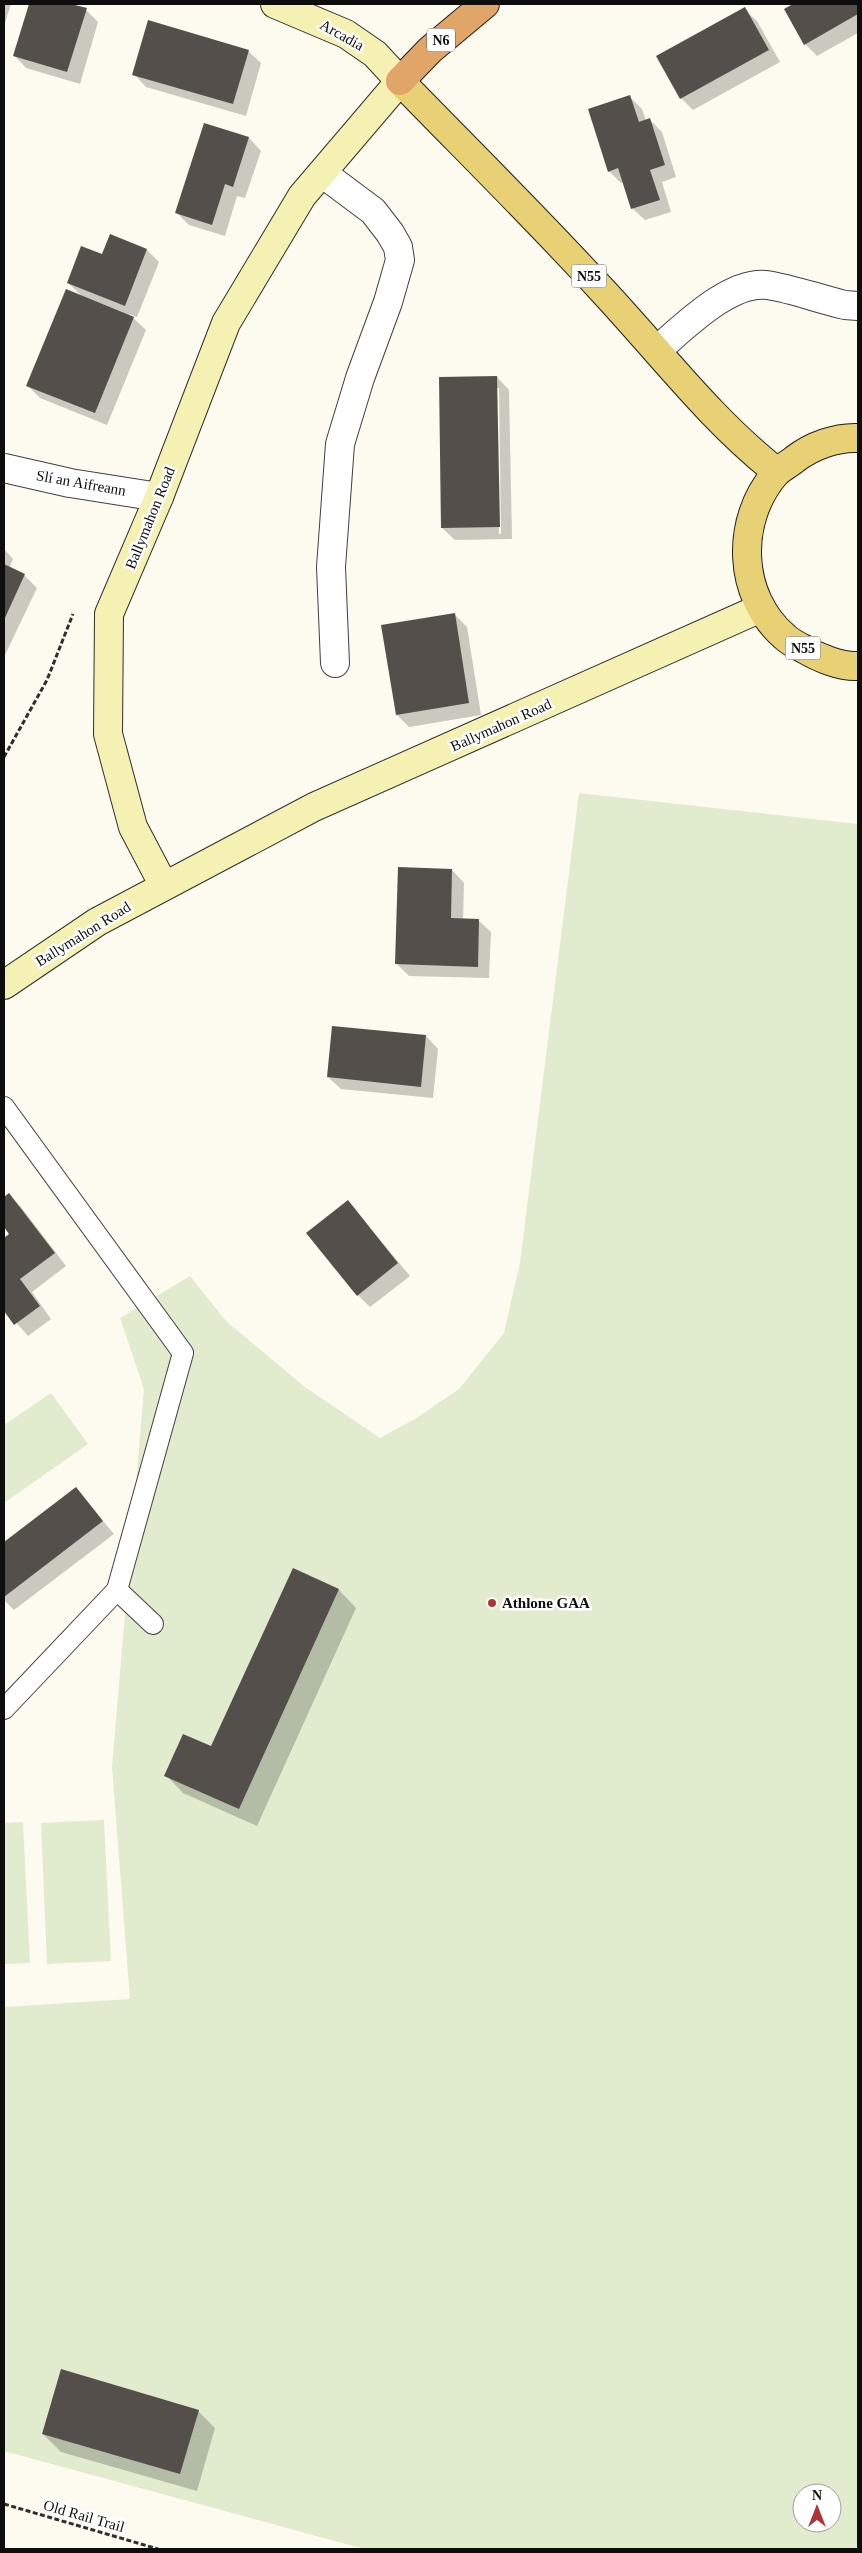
<svg xmlns="http://www.w3.org/2000/svg" width="862" height="2553" font-family="'Times New Roman',serif">
<style>
.pitch{fill:#e0eccd;fill-rule:evenodd}
.shadow{fill:#0003;fill-rule:evenodd}
.building{fill:#544f4b}
.lines{fill:none;stroke-linecap:round;stroke-linejoin:round}
.lane-casing{stroke:#404040;stroke-width:22}
.street-casing{stroke:#404040;stroke-width:30}
.secondary-casing{stroke:#2f2f2f;stroke-width:30}
.primary-casing{stroke:#1e1e1e;stroke-width:30}
.highway-casing{stroke:#1e1e1e;stroke-width:30}
.path{stroke:#2f2f2f;stroke-width:3;stroke-dasharray:5 2.5;stroke-linecap:butt}
.lane{stroke:#fff;stroke-width:20}
.street{stroke:#fff;stroke-width:28}
.secondary{stroke:#f5f1b2;stroke-width:28}
.primary{stroke:#e8d174;stroke-width:28}
.highway{stroke:#e2a568;stroke-width:28}
.poi-dot{fill:#ac3636;stroke:#fff;stroke-width:2}
.labels{text-anchor:middle;dominant-baseline:central;stroke-width:5;stroke-linejoin:round;paint-order:stroke}
.shield{fill:#fff;stroke:#565656;stroke-width:1}
.shield-label{font-size:14px;font-weight:bold;fill:#0d0d0d}
.street-label{font-size:15px;fill:#0d0d0d;stroke:#fff}
.poi-label{font-size:15px;font-weight:bold;fill:#0d0d0d;stroke:#fff;text-anchor:start}
</style>
<rect width="100%" height="100%" fill="#fdfbef"/>
<g class="pitch">
<path d="M579 793 858 824V2549H364L4 2451V2007L130 1999 112 1767 144 1389 120 1318 190 1276 226 1321 305 1387 380 1438 415 1419 459 1389 504 1333 520 1263ZM802 2493H832V2523H802Z"/>
<path d="M51 1393 88 1444 4 1503V1425Z"/>
<path d="M104 1820 111 1961 47 1964 41 1823Z"/>
<path d="M23 1822 30 1963 4 1964V1823Z"/>
</g>
<g class="shadow">
<path d="M4 4H11L4 26Z"/>
<path d="M30 4H67L86 10 98 22 80 84 26 68 14 55Z"/>
<path d="M795 4H858V33L817 56 805 44 785 10Z"/>
<path d="M744 9 757 21 780 62 693 110 681 98Z"/>
<path d="M248 51 261 63 246 116 146 87 134 74Z"/>
<path d="M630 97 642 109 646 121 649 119 662 132 676 177 662 182 671 212 645 220 632 208 624 182 621 183 609 171Z"/>
<path d="M205 124 249 138 261 151 245 198 237 196 225 236 189 225 176 212Z"/>
<path d="M111 236 147 250 159 262 137 317 129 314 146 330 107 425 40 398 28 386 83 297 68 283 103 256Z"/>
<path d="M497 377 509 390 512 539 455 540 442 528ZM496 388H499L501 534H499Z"/>
<path d="M4 549 13 559 9 568 25 576 37 588 4 657Z"/>
<path d="M454 614 467 627 481 715 409 727 397 715Z"/>
<path d="M452 870 464 883 463 920H478L491 932 489 978 409 976 396 963Z"/>
<path d="M333 1027 426 1036 438 1049 433 1098 341 1089 328 1077Z"/>
<path d="M9 1195 21 1207 66 1266 32 1292 51 1319 28 1336 4 1309V1240L11 1234 4 1225V1198Z"/>
<path d="M348 1202 410 1276 370 1307 358 1295Z"/>
<path d="M76 1489 114 1534 14 1610 4 1600V1544Z"/>
<path d="M293 1569 339 1590 356 1608 257 1826 183 1793 166 1775 212 1748Z"/>
<path d="M198 2411 215 2428 197 2491 61 2452 43 2434Z"/>
</g>
<g class="building">
<path d="M29 4H71L87 8 67 72 13 56Z"/>
<path d="M793 4H858V14L804 45 784 9Z"/>
<path d="M745 7 769 50 680 99 656 56Z"/>
<path d="M148 20 249 50 233 104 132 75Z"/>
<path d="M630 95 639 122 650 118 665 165 650 170 660 200 631 209 618 168 608 172 588 109Z"/>
<path d="M204 123 249 137 233 187 225 184 212 225 175 213Z"/>
<path d="M110 234 147 249 125 306 67 283 81 246 102 254Z"/>
<path d="M66 289 134 317 95 413 26 386Z"/>
<path d="M497 376 500 527 441 528 439 377Z"/>
<path d="M4 564 25 574 4 620Z"/>
<path d="M455 613 469 703 396 715 381 625Z"/>
<path d="M398 867 452 869 451 918 479 919 478 967 395 964Z"/>
<path d="M332 1026 426 1035 421 1087 327 1077Z"/>
<path d="M9 1193 55 1253 20 1279 40 1306 14 1325 4 1311V1238L9 1234 4 1227V1197Z"/>
<path d="M348 1200 398 1263 357 1296 306 1233Z"/>
<path d="M76 1487 103 1521 4 1597V1542Z"/>
<path d="M293 1568 339 1589 239 1809 164 1776 183 1734 211 1746Z"/>
<path d="M61 2369 199 2410 180 2474 42 2434Z"/>
</g>
<g class="lines">
<defs>
<g id="lane">
<path d="M4 1107 183 1353 117 1590 153 1624"/>
<path d="M4 1709 117 1590"/>
</g>
<g id="street">
<path d="M322 173 373 211 390 233 398 247 400 260 388 302 360 378 340 444 331 567 335 663"/>
<path d="M657 350C683 328 730 280 767 285 793 289 819 299 845 305L858 306"/>
<path d="M4 468 70 483 159 497"/>
</g>
<g id="secondary">
<path d="M164 886 133 827 108 734 109 614 159 497 226 323 302 196 400 81 375 54 346 34 275 4"/>
<path d="M4 985 97 922 314 807 761 608"/>
</g>
<g id="primary">
<path d="M400 81C467 150 537 219 602 290 660 352 710 419 777 472"/>
<path d="M858 438C836 437 812 446 795 459 789 464 781 468 776 473 735 520 737 596 785 637 790 642 798 646 804 649 819 658 841 667 858 666"/>
</g>
<path id="highway" d="M400 81 430 50 485 4"/>
</defs>
<use href="#lane" class="lane-casing"/>
<use href="#street" class="street-casing"/>
<use href="#secondary" class="secondary-casing"/>
<use href="#primary" class="primary-casing"/>
<use href="#highway" class="highway-casing"/>
<g class="path">
<path d="M4 757 47 680 73 614"/>
<path d="M4 2504 158 2549"/>
</g>
<use href="#lane" class="lane"/>
<use href="#street" class="street"/>
<use href="#secondary" class="secondary"/>
<use href="#primary" class="primary"/>
<use href="#highway" class="highway"/>
</g>
<circle class="poi-dot" cx="492" cy="1603" r="5"/>
<g class="labels">
<g class="shield">
<rect x="427" y="28.5" width="28" height="23" rx="4"/>
<rect x="571.5" y="264.5" width="35" height="23" rx="4"/>
<rect x="785.5" y="636.5" width="35" height="23" rx="4"/>
</g>
<g class="shield-label">
<text x="441" y="40">N6</text>
<text x="589" y="276">N55</text>
<text x="803" y="648">N55</text>
</g>
<g class="street-label">
<text transform="translate(342 35) rotate(29)">Arcadia</text>
<text transform="translate(81 483) rotate(10)">Slí an Aifreann</text>
<text transform="translate(150 518) rotate(-68)">Ballymahon Road</text>
<text transform="translate(501 725) rotate(-24)">Ballymahon Road</text>
<text transform="translate(83 934) rotate(-32)">Ballymahon Road</text>
<text transform="translate(84 2516) rotate(16)">Old Rail Trail</text>
</g>
<g class="poi-label">
<text x="502" y="1603">Athlone GAA</text>
</g>
</g>
<rect width="862" height="2553" fill="none" stroke="#0d0d0d" stroke-width="10"/>
<g transform="translate(817 2508)"><circle r="24" fill="#ffffff" stroke="#9e9e9e"/>
<path d="M0-4L9 19L0 12L-9 19Z" fill="#ac3636"/>
<text y="-8" font-size="14" font-weight="bold" text-anchor="middle" fill="#0d0d0d">N</text>
</g>
</svg>
